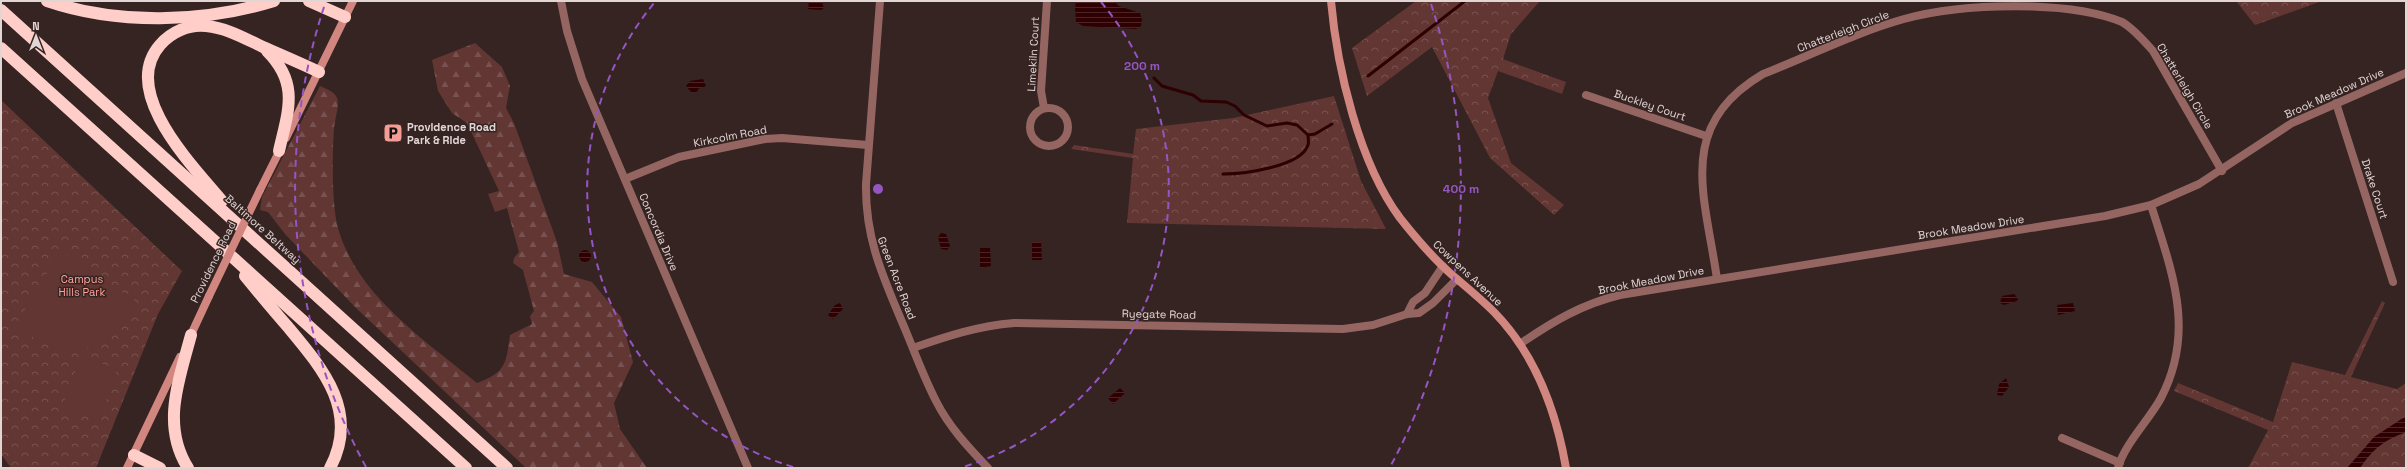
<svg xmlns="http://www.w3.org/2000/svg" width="2407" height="469" font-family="'Space Grotesk',sans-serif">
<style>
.forest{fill:url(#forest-firs)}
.park{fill:url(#park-crowns)}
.pitch{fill:#623633}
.water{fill:url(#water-rules)}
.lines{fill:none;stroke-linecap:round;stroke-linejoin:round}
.stream{stroke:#2e0002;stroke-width:3}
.street{stroke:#956561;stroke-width:8}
.secondary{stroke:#d28680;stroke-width:8}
.highway{stroke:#ffcec9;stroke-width:12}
.secondary-bridge{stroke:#d28680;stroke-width:8}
.ring{fill:none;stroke:#9556c4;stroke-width:2;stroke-dasharray:7 5}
.labels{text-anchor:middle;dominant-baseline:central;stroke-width:3;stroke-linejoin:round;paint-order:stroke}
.street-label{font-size:11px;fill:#e2d6d5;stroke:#352422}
.poi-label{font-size:11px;font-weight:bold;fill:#e2d6d5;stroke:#352422;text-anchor:start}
.park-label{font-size:11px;fill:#fea29b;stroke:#352422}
.centre{fill:#9556c4;stroke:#352422;stroke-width:2}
.ring-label{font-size:12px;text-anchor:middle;font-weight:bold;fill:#9556c4;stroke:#352422;stroke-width:3;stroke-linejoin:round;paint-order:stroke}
</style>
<defs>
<pattern id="forest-firs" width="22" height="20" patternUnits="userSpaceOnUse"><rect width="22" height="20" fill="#623633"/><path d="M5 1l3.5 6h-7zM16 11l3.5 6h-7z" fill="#785250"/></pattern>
<pattern id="park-crowns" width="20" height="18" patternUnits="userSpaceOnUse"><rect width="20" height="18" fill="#623633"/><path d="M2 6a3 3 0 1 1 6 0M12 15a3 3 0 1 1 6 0" fill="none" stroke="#785250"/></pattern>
<pattern id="water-rules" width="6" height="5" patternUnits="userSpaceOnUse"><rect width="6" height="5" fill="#2e0002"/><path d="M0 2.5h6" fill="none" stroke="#4c2426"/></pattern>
</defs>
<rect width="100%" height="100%" fill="#352422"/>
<path class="forest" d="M475 43 502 67 510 86 506 108 514 123 557 242 564 274 592 282 621 317 633 362 614 403 620 429 647 468H526L356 308 285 234 268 212 260 210 262 197 320 86C326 89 334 91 337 98 340 106 334 121 334 130 332 154 332 202 337 224 354 294 426 341 477 383 506 372 506 364 510 335L532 324 530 316 534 311 523 270 513 263 514 258 519 252 507 208 495 212 488 194 499 191 467 123 452 113 438 91 432 60Z"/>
<g class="park">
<path d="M1416 1H1540L1511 34 1503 59 1566 82 1562 94 1498 71 1488 98 1511 163 1564 205 1554 215 1490 158 1432 47 1367 96 1352 48Z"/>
<path d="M2236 1H2322L2255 25Z"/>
<path d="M1334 96 1361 181 1386 229 1127 223 1133 158 1071 149 1074 145 1133 154 1136 129 1233 118Z"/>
<path d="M1 100 182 271 158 314 96 468H11L1 454Z"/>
<path d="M2382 301 2385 303 2351 377 2397 389 2406 383V468H2248L2268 430 2174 391 2178 383 2273 422 2292 362 2345 375Z"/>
</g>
<g class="pitch">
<path d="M65 254 135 301C132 307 131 315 127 321 111 346 74 355 48 345 36 340 26 332 16 325L57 256Z"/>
<path d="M81 356 117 369 99 421 62 408Z"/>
</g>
<g class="water">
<path d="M809 1 822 2 824 8 821 10 808 9Z"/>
<path d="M1076 1H1114L1119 6 1140 13 1142 19 1141 26 1136 29 1083 26 1076 22 1075 8Z"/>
<path d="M703 79 706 86 698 89V91L692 93 686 86 690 81Z"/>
<path d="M941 233 946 234 950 246 947 250 941 249 938 237Z"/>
<path d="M1032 242H1041L1042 260H1032Z"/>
<path d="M980 248H990L991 266 980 268Z"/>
<circle cx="585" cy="256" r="6"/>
<path d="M2014 294 2018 298 2017 301 2004 305 2000 303 2002 296Z"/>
<path d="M840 303 843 309 833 319 828 315 835 305Z"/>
<path d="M2073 303 2075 311 2058 315 2057 305Z"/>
<path d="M2006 378 2009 387 2002 396 1997 395 1999 384Z"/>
<path d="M1120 388 1125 393 1113 404 1108 398Z"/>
<path d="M2406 416V432C2383 441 2374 448 2360 468H2347L2374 437Z"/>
</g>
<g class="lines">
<g class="stream">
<path d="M1368 76 1465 1"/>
<path d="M1154 78 1162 86 1193 95 1201 101 1226 102 1235 106 1244 115 1267 126 1287 123 1297 125 1308 135 1315 134 1332 124"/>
<path d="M1223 174C1242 174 1301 167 1308 145 1309 142 1308 138 1308 135"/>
</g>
<g class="street">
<path d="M561 1 567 31 582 79 748 468"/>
<path d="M880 1 866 184C865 240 884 279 905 329 915 353 924 378 936 401 949 427 969 448 988 468"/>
<path d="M1586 95 1706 136"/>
<path d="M2336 103 2393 282"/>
<circle cx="1049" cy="127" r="19"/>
<path d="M1044 108 1041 91 1047 1"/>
<path d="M625 179 679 157 765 139 782 138 868 145"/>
<path d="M1717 279C1705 195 1675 126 1763 74 1809 56 1857 32 1904 19 1962 3 2068 0 2122 22 2134 29 2144 41 2153 51L2222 171"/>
<path d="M1407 314 1413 302 1425 293 1443 266"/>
<path d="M1520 344C1552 322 1582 304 1620 295L2105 216 2151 205 2199 184 2292 123 2406 73"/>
<path d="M913 348C947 336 978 326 1014 323L1343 329 1373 325 1407 314 1419 313 1433 303 1457 279"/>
<path d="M2062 438 2120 463"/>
<path d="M2118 468C2124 445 2149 420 2161 398 2196 331 2172 272 2151 205"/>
</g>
<g class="secondary">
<path d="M1331 1C1337 68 1359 163 1400 218 1415 237 1432 257 1451 274 1465 286 1480 298 1494 312 1536 355 1556 410 1566 468"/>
<path d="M286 138 353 1"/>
<path d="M260 190 281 148"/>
<path d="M189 339 209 296"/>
<path d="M127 468 180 357"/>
</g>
<g class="highway">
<path d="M47 1C118 25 202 23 274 1"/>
<path d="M309 1 345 17"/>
<path d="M1 10 507 468"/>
<path d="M1 48 466 468"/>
<path d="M267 51C300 84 288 111 279 151"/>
<path d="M222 201C193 166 119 92 160 45 171 32 189 24 206 26 227 28 244 38 263 47 281 55 300 63 319 72"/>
<path d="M245 276C259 293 273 310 288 327 323 369 360 412 330 468"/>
<path d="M134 455 160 468"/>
<path d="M188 468C161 425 179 380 191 335"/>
</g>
<path class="secondary-bridge" d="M209 296 260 190"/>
</g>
<g class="ring">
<path d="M793 467A291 291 0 0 1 655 2M1101 2A291 291 0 0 1 963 467"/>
<path d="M366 467A583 583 0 0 1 325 4M1431 4A583 583 0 0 1 1390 467"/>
</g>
<defs>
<symbol id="parking-square" viewBox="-11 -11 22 22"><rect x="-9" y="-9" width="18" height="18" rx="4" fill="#f59c95" stroke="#352422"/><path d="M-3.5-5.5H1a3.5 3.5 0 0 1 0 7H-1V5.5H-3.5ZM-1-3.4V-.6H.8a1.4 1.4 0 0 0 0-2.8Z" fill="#111"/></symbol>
</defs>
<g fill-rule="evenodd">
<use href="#parking-square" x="382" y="122" width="22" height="22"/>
</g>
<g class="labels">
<g class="street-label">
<text transform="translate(1843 31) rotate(-21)">Chatterleigh Circle</text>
<text transform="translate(1033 54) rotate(-87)">Limekiln Court</text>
<text transform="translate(2185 86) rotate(59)">Chatterleigh Circle</text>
<text transform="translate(2334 93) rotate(-24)">Brook Meadow Drive</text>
<text transform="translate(1650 105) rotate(19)">Buckley Court</text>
<text transform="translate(730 136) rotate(-11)">Kirkcolm Road</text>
<text transform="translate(2375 189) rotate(72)">Drake Court</text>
<text transform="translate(1971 227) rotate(-9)">Brook Meadow Drive</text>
<text transform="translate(263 229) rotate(42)">Baltimore Beltway</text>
<text transform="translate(659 232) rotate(67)">Concordia Drive</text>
<text transform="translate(213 262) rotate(-64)">Providence Road</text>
<text transform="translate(1468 273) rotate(43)">Cowpens Avenue</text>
<text transform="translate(897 278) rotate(69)">Green Acre Road</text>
<text transform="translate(1651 280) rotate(-11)">Brook Meadow Drive</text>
<text transform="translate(1159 314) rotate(1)">Ryegate Road</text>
</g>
<g class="poi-label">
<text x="407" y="127">Providence Road<tspan x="407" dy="13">Park &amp; Ride</tspan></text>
</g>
<g class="park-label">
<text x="82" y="279">Campus<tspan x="82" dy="13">Hills Park</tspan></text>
</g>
</g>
<circle cx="878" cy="189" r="6" class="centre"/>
<g class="ring-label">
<text x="1142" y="70">200 m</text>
<text x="1461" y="193">400 m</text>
</g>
<rect width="2407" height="469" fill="none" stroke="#e2d6d5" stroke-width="4"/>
<g transform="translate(36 36)" stroke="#352422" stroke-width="3" paint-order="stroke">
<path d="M0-3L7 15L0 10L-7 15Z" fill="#e2d6d5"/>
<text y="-6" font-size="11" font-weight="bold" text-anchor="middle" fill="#e2d6d5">N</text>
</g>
</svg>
